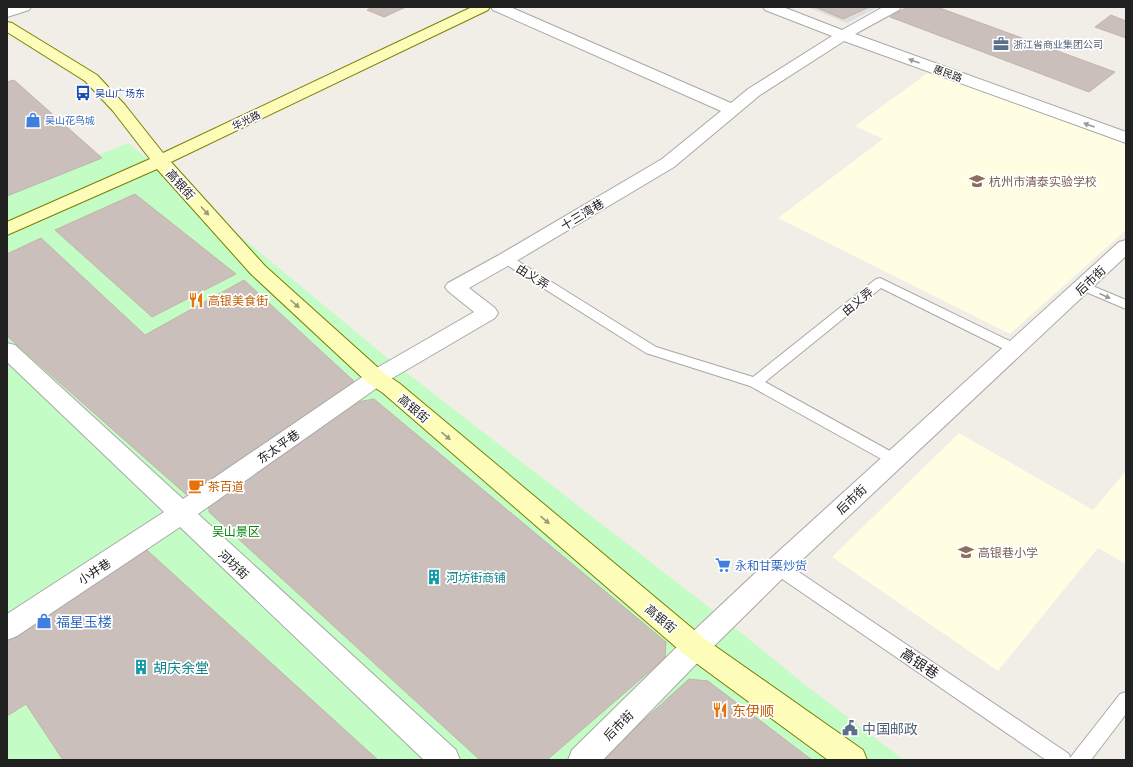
<svg xmlns="http://www.w3.org/2000/svg" width="1133" height="767" font-family="Commissioner,'Noto Sans SC',sans-serif">
<style>
.residential{fill:#dfdede}
.education{fill:#fffde2}
.park{fill:#c3fcc4}
.building{fill:#cabfba;stroke:#c4b3a8}
.lines{fill:none;stroke-linecap:round;stroke-linejoin:round}
.lane-casing{stroke:#a8a8a8;stroke-width:2}
.street-casing{stroke:#a8a8a8;stroke-width:2}
.secondary-casing{stroke:#7a7f00;stroke-width:2}
.lane{fill:#fff;fill-rule:evenodd}
.street{fill:#fff;fill-rule:evenodd}
.secondary{fill:#fdfcb9;fill-rule:evenodd}
.oneway{fill:#9b9b9b}
.oneway2{fill:#9a9975}
.labels{text-anchor:middle;dominant-baseline:central;stroke-width:3.5;stroke-linejoin:round;paint-order:stroke}
.far-service-label{font-size:10px;fill:#4e5e75;stroke:#fff;text-anchor:start}
.far-street-label{font-size:10px;fill:#212121;stroke:#fff}
.far-transit-label{font-size:10px;fill:#164399;stroke:#fff;text-anchor:start}
.far-shop-label{font-size:10px;fill:#366cbe;stroke:#fff;text-anchor:start}
.education-label{font-size:12px;fill:#785e54;stroke:#fff;text-anchor:start}
.street-label{font-size:12px;fill:#212121;stroke:#fff}
.food-label{font-size:12px;fill:#c56008;stroke:#fff;text-anchor:start}
.park-label{font-size:12px;fill:#068708;stroke:#fff}
.shop-label{font-size:12px;fill:#366cbe;stroke:#fff;text-anchor:start}
.culture-label{font-size:12px;fill:#0d838f;stroke:#fff;text-anchor:start}
.near-shop-label{font-size:14px;fill:#366cbe;stroke:#fff;text-anchor:start}
.near-street-label{font-size:14px;fill:#212121;stroke:#fff}
.near-culture-label{font-size:14px;fill:#0d838f;stroke:#fff;text-anchor:start}
.near-food-label{font-size:14px;fill:#c56008;stroke:#fff;text-anchor:start}
.near-service-label{font-size:14px;fill:#4e5e75;stroke:#fff;text-anchor:start}
</style>
<rect width="100%" height="100%" fill="#f1ede7"/>
<path class="residential" d="M807 7H878L847 23Z"/>
<g class="education">
<path d="M929 72 1126 144V230L1010 334 778 218 883 139 855 126Z"/>
<path d="M959 433 1093 510 1126 471V564L1098 548 998 671 832 557Z"/>
</g>
<path class="park" d="M128 143 385 356 733 626 805 685 904 760H7V192Z"/>
<g class="building">
<path d="M373 7H406L384 17 367 10Z"/>
<path d="M815 7H869L843 19Z"/>
<path d="M907 7H937L1115 72 1089 92 890 17Z"/>
<path d="M1111 15 1126 21V38L1095 27Z"/>
<path d="M14 80 102 158 7 196V82Z"/>
<path d="M135 194 236 274 152 317 55 230Z"/>
<path d="M41 238 145 335 244 280 357 384 190 498 7 336V254Z"/>
<path d="M374 399 666 642 665 658 547 760H480L209 512V505L357 402Z"/>
<path d="M138 542 378 760H63L26 704 7 716V630Z"/>
<path d="M689 679 708 681 812 760H600Z"/>
</g>
<g class="lines">
<defs>
<g id="lane">
<path d="M506 255 510 256 656 347 753 377 876 279 880 278 1020 346 1022 349 1020 352 1015 354 1010 352 881 288 765 382 899 456 902 460 899 464 894 466 750 386 646 353 502 262 500 259 502 256Z"/>
<path d="M1083 282 1126 300V309L1079 289 1077 286 1079 283Z"/>
<path d="M778 560 784 562 1069 754 1070 758 1120 694 1126 692V714L1091 760H1046L772 572 770 567 772 562Z"/>
</g>
<g id="street">
<path d="M10 7H31L29 10 7 17V8Z"/>
<path d="M491 7H510L731 103 748 89 832 36 765 10 763 7H783L842 30 883 7H901L899 10 855 34 1126 132V143L844 41 760 95 674 167 513 263 469 288 495 308 498 313 495 318 384 383 198 514 456 750 460 760H424L180 527 17 636 7 640V614L164 512 7 362V343L15 345 183 499 368 373 474 312 448 291 445 287 448 283 499 255 662 159 721 111 493 10Z"/>
<path d="M1126 240V256L787 574 705 655 603 760H568L572 750 685 639 769 560 1119 242Z"/>
</g>
<path id="secondary" d="M472 7H490L488 10 171 162 265 266 384 373 399 383 705 639 863 750 867 760H828L685 655 383 393 368 383 251 274 157 169 7 235V222L150 159 113 111 85 81 7 32V22L12 23 97 75 125 105 163 153Z"/>
</defs>
<use href="#lane" class="lane-casing"/>
<use href="#street" class="street-casing"/>
<use href="#secondary" class="secondary-casing"/>
<use href="#lane" class="lane"/>
<use href="#street" class="street"/>
<use href="#secondary" class="secondary"/>
</g>
<defs><path id="oneway-solid" d="M-6-.8H1V-3.2L6.5 0L1 3.2V.8H-6Z"/></defs>
<g class="oneway">
<use href="#oneway-solid" transform="translate(914 61) rotate(-160)"/>
<use href="#oneway-solid" transform="translate(1089 125) rotate(-160)"/>
<use href="#oneway-solid" transform="translate(1105 296) rotate(24)"/>
</g>
<g class="oneway2">
<use href="#oneway-solid" transform="translate(205 211) rotate(48)"/>
<use href="#oneway-solid" transform="translate(295 304) rotate(42)"/>
<use href="#oneway-solid" transform="translate(446 436) rotate(40)"/>
<use href="#oneway-solid" transform="translate(545 520) rotate(40)"/>
</g>
<defs>
<symbol id="office-bare" viewBox="-9 -9 18 18"><path d="M-6-3h4V-5.5h4V-3h4V5H-6ZM-1-4.5V-3h2v-1.5ZM-6 0V1H6V0Z" fill="#5c6f8a" stroke="#fff" stroke-width="2.5" paint-order="stroke"/></symbol>
<symbol id="bus-bare" viewBox="-9 -9 18 18"><path d="M-5-6H5V4H4V6H2V4H-2V6H-4V4H-5ZM-3.5-4V0h7V-4ZM-3.5 1.2v1.5H-2V1.2ZM2 1.2v1.5H3.5V1.2Z" fill="#1a4fb4" stroke="#fff" stroke-width="2.5" paint-order="stroke"/></symbol>
<symbol id="shop-bare" viewBox="-9 -9 18 18"><path d="M-5-2.5h2.3a2.7 3.5 0 0 1 5.4 0H5L5.5 6h-11ZM-1.5-2.5h3a1.5 2.3 0 0 0-3 0Z" fill="#3f7fe0" stroke="#fff" stroke-width="2.5" paint-order="stroke"/></symbol>
<symbol id="school-bare" viewBox="-9 -9 18 18"><path d="M0-5L7-2L0 1L-7-2ZM-4 1L0 2.5L4 1V4Q0 6-4 4Z" fill="#8d6e63" stroke="#fff" stroke-width="2.5" paint-order="stroke"/></symbol>
<symbol id="restaurant-bare" viewBox="-9 -9 18 18"><path d="M-5-6h1v4h1v-4h1v4h1v-4h1v5L-1.5 .5V6h-2V.5L-5-1ZM5-6V6H3V1.5H1.5Q1.5-4 5-6Z" fill="#e8710a" stroke="#fff" stroke-width="2.5" paint-order="stroke"/></symbol>
<symbol id="cafe-bare" viewBox="-9 -9 18 18"><path d="M-5.5-4.5H6V0H3Q3 3.5 0 3.5H-2.5Q-5.5 3.5-5.5 0ZM3-3.2v2h1.7v-2ZM-6 4.5H4V6H-6Z" fill="#e8710a" stroke="#fff" stroke-width="2.5" paint-order="stroke"/></symbol>
<symbol id="supermarket-bare" viewBox="-9 -9 18 18"><path d="M-6-5.5h2.5l.6 2H6L4.5 2H-2.5L-4.4-4H-6ZM-1.5 3.2a1.3 1.3 0 1 0 .1 0ZM3 3.2a1.3 1.3 0 1 0 .1 0Z" fill="#3f7fe0" stroke="#fff" stroke-width="2.5" paint-order="stroke"/></symbol>
<symbol id="building-bare" viewBox="-9 -9 18 18"><path d="M-4-6H4V6H1V3H-1V6H-4ZM-2.5-4.3h1.7v1.8h-1.7ZM.8-4.3h1.7v1.8H.8ZM-2.5-1h1.7V.8h-1.7ZM.8-1h1.7V.8H.8Z" fill="#0f9aa8" stroke="#fff" stroke-width="2.5" paint-order="stroke"/></symbol>
<symbol id="civic-bare" viewBox="-9 -9 18 18"><path d="M-.6-6.5H3V-4.5H.6V-3L4-1V1h2V6H-6V1h2V-1L-.6-3ZM-1.2 2.5V6h2.4V2.5Z" fill="#5c6f8a" stroke="#fff" stroke-width="2.5" paint-order="stroke"/></symbol>
</defs>
<g fill-rule="evenodd">
<use href="#office-bare" x="990" y="33" width="22" height="22"/>
<use href="#bus-bare" x="72" y="82" width="22" height="22"/>
<use href="#shop-bare" x="22" y="109" width="22" height="22"/>
<use href="#school-bare" x="966" y="170" width="22" height="22"/>
<use href="#restaurant-bare" x="185" y="289" width="22" height="22"/>
<use href="#cafe-bare" x="185" y="475" width="22" height="22"/>
<use href="#school-bare" x="955" y="541" width="22" height="22"/>
<use href="#supermarket-bare" x="712" y="554" width="22" height="22"/>
<use href="#building-bare" x="423" y="566" width="22" height="22"/>
<use href="#shop-bare" x="33" y="610" width="22" height="22"/>
<use href="#building-bare" x="130" y="656" width="22" height="22"/>
<use href="#restaurant-bare" x="709" y="699" width="22" height="22"/>
<use href="#civic-bare" x="839" y="717" width="22" height="22"/>
</g>
<g class="labels">
<g class="far-service-label">
<text x="1013" y="44">浙江省商业集团公司</text>
</g>
<g class="far-street-label">
<text transform="translate(948 73) rotate(20)">惠民路</text>
<text transform="translate(246 120) rotate(-26)">华光路</text>
</g>
<g class="far-transit-label">
<text x="95" y="93">吴山广场东</text>
</g>
<g class="far-shop-label">
<text x="45" y="120">吴山花鸟城</text>
</g>
<g class="education-label">
<text x="989" y="181">杭州市清泰实验学校</text>
<text x="978" y="552">高银巷小学</text>
</g>
<g class="street-label">
<text transform="translate(181 184) rotate(48)">高银街</text>
<text transform="translate(582 214) rotate(-31)">十三湾巷</text>
<text transform="translate(533 276) rotate(32)">由义弄</text>
<text transform="translate(1090 280) rotate(-43)">后市街</text>
<text transform="translate(857 301) rotate(-39)">由义弄</text>
<text transform="translate(414 408) rotate(40)">高银街</text>
<text transform="translate(278 446) rotate(-35)">东太平巷</text>
<text transform="translate(851 499) rotate(-43)">后市街</text>
<text transform="translate(234 564) rotate(43)">河坊街</text>
<text transform="translate(94 571) rotate(-33)">小井巷</text>
<text transform="translate(661 618) rotate(40)">高银街</text>
<text transform="translate(618 725) rotate(-45)">后市街</text>
</g>
<g class="food-label">
<text x="208" y="300">高银美食街</text>
<text x="208" y="486">茶百道</text>
</g>
<g class="park-label">
<text x="236" y="531">吴山景区</text>
</g>
<g class="shop-label">
<text x="735" y="565">永和甘栗炒货</text>
</g>
<g class="culture-label">
<text x="446" y="577">河坊街商铺</text>
</g>
<g class="near-shop-label">
<text x="56" y="621">福星玉楼</text>
</g>
<g class="near-street-label">
<text transform="translate(920 663) rotate(34)">高银巷</text>
</g>
<g class="near-culture-label">
<text x="153" y="667">胡庆余堂</text>
</g>
<g class="near-food-label">
<text x="732" y="710">东伊顺</text>
</g>
<g class="near-service-label">
<text x="862" y="728">中国邮政</text>
</g>
</g>
<rect width="1133" height="767" fill="none" stroke="#212121" stroke-width="16"/>
</svg>
